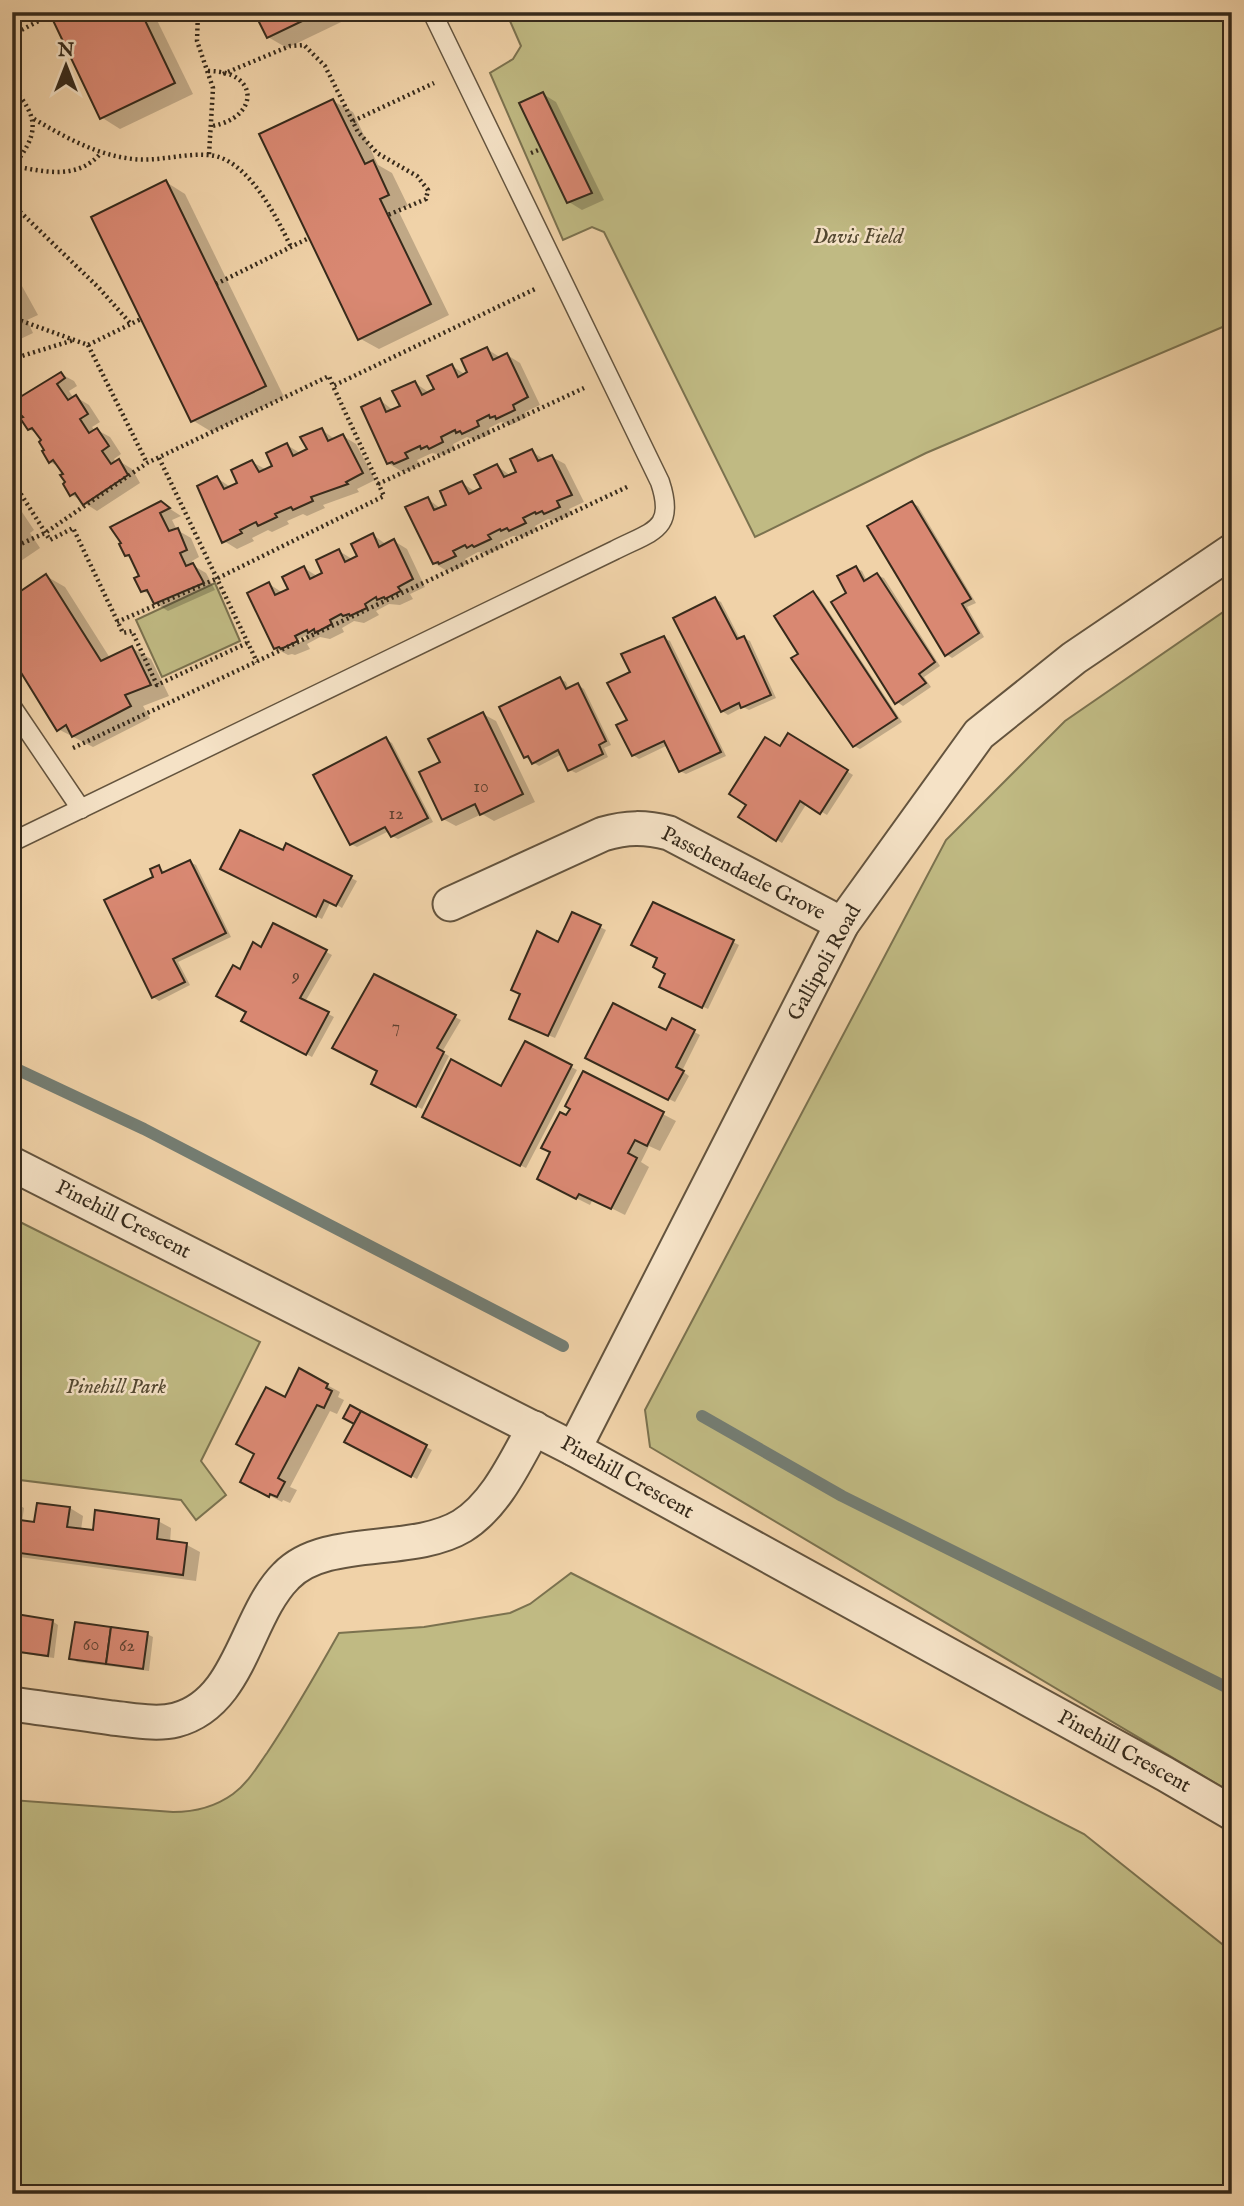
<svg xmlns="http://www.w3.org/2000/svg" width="1244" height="2206" font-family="'IM FELL English',serif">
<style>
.green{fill:#c0ba83;stroke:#7b724f;stroke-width:2}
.shadow{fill:#0003;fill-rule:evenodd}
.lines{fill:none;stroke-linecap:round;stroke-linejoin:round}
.stream{stroke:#747e74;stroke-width:12}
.building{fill:#d98872;stroke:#362a1b;stroke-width:2}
.lane-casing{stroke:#64543e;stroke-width:21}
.street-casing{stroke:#64543e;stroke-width:37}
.path{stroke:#362a1b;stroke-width:4.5;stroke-dasharray:2 3.5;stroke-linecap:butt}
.lane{stroke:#f5e2c6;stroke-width:18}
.street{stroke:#f5e2c6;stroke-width:33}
.labels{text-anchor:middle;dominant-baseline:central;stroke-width:5;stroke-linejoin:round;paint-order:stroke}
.number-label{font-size:18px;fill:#5f4231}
.park-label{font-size:21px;font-style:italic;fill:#524730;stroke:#f5e2c6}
.street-label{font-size:21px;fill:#362a1b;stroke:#f5e2c6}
</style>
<rect width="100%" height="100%" fill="#f0d2a8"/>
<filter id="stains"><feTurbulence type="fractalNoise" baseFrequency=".00286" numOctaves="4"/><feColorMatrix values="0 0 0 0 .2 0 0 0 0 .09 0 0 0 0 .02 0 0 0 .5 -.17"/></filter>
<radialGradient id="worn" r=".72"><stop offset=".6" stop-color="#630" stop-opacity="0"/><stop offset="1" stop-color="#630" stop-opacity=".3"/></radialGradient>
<g class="green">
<path d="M506 12H1232V323L926 453 755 537 604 232 592 227 563 240 490 73 513 59 521 46Z"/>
<path d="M215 583 240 641 162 677 136 620Z"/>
<path d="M1232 606V1793L650 1447 645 1410 946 840 1065 721Z"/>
<path d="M12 1218 260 1342 201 1461 226 1495 196 1520 181 1500 12 1479Z"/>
<path d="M571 1573 1084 1834 1232 1952V2194H12V1800L173 1812C195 1812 215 1807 233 1794 248 1783 257 1767 267 1753 293 1714 316 1674 339 1633L424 1627 510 1613 530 1604Z"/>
</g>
<g class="shadow">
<path d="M51 12H153L193 94 120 129 101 117Z"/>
<path d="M256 12H359L360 13 287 48 268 37Z"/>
<path d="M543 94 556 102 604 200 582 210 569 202Z"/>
<path d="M333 101 353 112 378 165 392 173 408 206 398 210 449 315 379 349 359 338Z"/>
<path d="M166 182 185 194 284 397 212 432 192 420Z"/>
<path d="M12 268 38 315 27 320 33 333 12 343Z"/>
<path d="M487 349 501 358 507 355 520 363 540 405 525 412 527 417 511 425 501 422 489 428 491 434 476 440 467 437 453 444 455 449 443 455 432 453 417 460 420 465 408 471H401L388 463 380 400 394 411 402 407 415 383 430 393 436 390 452 366 466 375Z"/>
<path d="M61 374 74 381 77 386 69 391 74 399 76 397 89 405 100 422 92 427 95 431 97 430 110 437 121 454 114 459 116 463 119 461 132 469 140 483 97 511 72 495 65 474 61 468 50 462 39 435 29 429Z"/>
<path d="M322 430 336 440 343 436 356 444 375 480 357 489 359 492 323 505 325 508 307 516 303 514 287 521 289 524 272 532 268 530 252 538 254 541 237 549 224 541 217 478 232 488 240 484 252 462 265 469 274 467 287 445 300 453 309 450Z"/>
<path d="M531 451 545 460 552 457 565 464 584 502 569 509 572 514 558 521 548 519 535 526 537 530 523 537 513 536 500 542 503 547 488 554 478 552 465 559 468 563 453 571 450 569 447 571 434 563 428 499 441 509 448 505 462 483 476 492 483 489 497 466 511 476 518 473Z"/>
<path d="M161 503 181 516 172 520 177 530 191 538 199 557 192 561 194 566 206 573 215 590 168 611 155 603 152 596 143 591 141 577 133 559 126 555Z"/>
<path d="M912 503 918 506 976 603 967 607 984 637 952 658 946 654Z"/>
<path d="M12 506 22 512 34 530 30 533 40 548 12 567V528L16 526 14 523 12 524Z"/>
<path d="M373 535 387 545 394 541 407 549 425 587 410 594 413 599 400 605 389 604 376 611 379 615 364 623 354 621 342 628 344 632 330 639 320 637 307 644 310 649 295 655 292 654 288 655 275 648 269 584 283 593 290 590 304 568 317 576 325 574 339 551 352 559 359 557ZM305 636 307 639 282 650V647Z"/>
<path d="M856 568 862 571 867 581 877 575 884 578 940 666 924 677 931 687 903 706 897 702 848 593Z"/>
<path d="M46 576 65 587 110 658 132 648 151 659 169 696 143 706 150 718 93 747 58 729Z"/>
<path d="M813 593 819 597 902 722 860 749 854 746 800 654Z"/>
<path d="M715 599 721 602 740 639 744 638 750 641 776 698 749 710 743 707 728 715 722 711Z"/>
<path d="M664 638 670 641 726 756 686 774 680 771 668 745 639 759 633 755 630 720 632 672Z"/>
<path d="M560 679 566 682 569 690 578 685 584 689 611 745 604 748 608 757 576 773 570 770 562 754 539 766 525 757Z"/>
<path d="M483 714 496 721 535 802 494 821 482 814 456 826 443 819 442 763Z"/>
<path d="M789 735 853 775 827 815 807 803 782 843 741 817Z"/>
<path d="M386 739 392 743 433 822 398 839 392 836 389 831 357 847 351 844Z"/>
<path d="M287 845 357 881 342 908 331 901 322 919 229 872 283 853Z"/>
<path d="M190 862 196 865 231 937 178 962 190 985 159 1001 153 997 156 878 159 867 166 873Z"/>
<path d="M573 914 606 930 555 1038 517 1022Z"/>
<path d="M274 925 332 955 305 1002 334 1017 312 1057 243 1021 248 1012 241 972 261 949Z"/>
<path d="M733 942 739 945 708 1009 667 990V974Z"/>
<path d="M374 976 461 1020 442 1052 449 1056 422 1109 373 1084 380 1070Z"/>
<path d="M672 1020 700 1035 682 1071 689 1076 675 1102 593 1061 667 1032Z"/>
<path d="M525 1043 577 1070 526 1168 430 1120 502 1089Z"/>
<path d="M584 1073 676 1121 660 1151 649 1146 641 1162 649 1167 625 1215 593 1199 590 1205 552 1186 567 1118Z"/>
<path d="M327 1385 340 1392 338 1397 344 1400 337 1414 330 1411 290 1487 297 1490 290 1503 283 1500 282 1502 255 1488Z"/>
<path d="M350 1408 432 1450 417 1479 346 1441 356 1423Z"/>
<path d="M12 1501 24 1508 22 1522 36 1524 70 1508 83 1516 81 1530 94 1532 158 1521 171 1528 170 1543 187 1545 200 1552 196 1581 12 1556Z"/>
<path d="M52 1621 58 1625 54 1658 19 1653 13 1650Z"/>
<path d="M147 1634 153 1637 149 1671 77 1662 71 1658Z"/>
</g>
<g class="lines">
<g class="stream">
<path d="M12 1067 144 1129 563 1346"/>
<path d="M702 1416 842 1496 1232 1690"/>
</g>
</g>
<g class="building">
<path d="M49 12H141L175 83 100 119Z"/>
<path d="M254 12H321L267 38Z"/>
<path d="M543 92 592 193 567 203 519 103Z"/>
<path d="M333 99 365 164 373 160 389 195 380 199 431 304 358 340 259 134Z"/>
<path d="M166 180 266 386 191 422 91 217Z"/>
<path d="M487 347 493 360 507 353 528 397 513 405 515 410 496 419 495 416 490 418 489 415 477 421 479 426 462 434 460 431 456 433 455 430 441 437 443 442 429 449 427 446 421 449 420 446 405 453 408 458 394 464 392 462 387 464 361 407 380 398 386 412 400 406 392 391 415 381 422 395 434 389 427 376 452 364 458 377 467 372 461 359Z"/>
<path d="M61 372 65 378 57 384 68 400 76 395 88 414 80 419 89 433 97 428 109 446 102 451 111 464 119 459 128 475 83 505 75 493 70 496 63 484 65 482 60 475 63 474 53 460 49 463 42 451 44 450 39 442 41 440 32 428 28 430 20 418 23 417 12 406V402Z"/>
<path d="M322 428 328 441 343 434 363 473 346 482 348 484 311 497 313 501 293 510 291 507 275 514 277 517 258 526 256 522 240 530 242 533 222 543 197 486 217 476 224 489 237 483 231 470 252 460 259 472 272 466 266 453 287 443 293 456 307 449 300 437Z"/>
<path d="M532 449 538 461 552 455 572 495 557 501 560 507 544 514 542 511 536 514 535 512 523 518 526 523 509 531 507 528 501 531 500 529 488 535 491 539 474 547 472 545 467 548 465 545 453 551 456 556 439 564 438 562 433 564 405 507 428 497 434 510 446 505 440 491 462 481 469 494 481 488 474 475 497 464 504 477 516 472 510 459Z"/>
<path d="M161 501 170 508 160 513 169 531 178 528 187 550 180 553 186 566 193 563 204 583 154 604 147 590 141 592 134 578 139 576 129 555 125 556 119 544 121 543 110 527Z"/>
<path d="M912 501 971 599 962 604 979 633 945 656 867 526Z"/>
<path d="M373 533 379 547 394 539 413 579 398 587 401 591 385 599 384 597 377 600 376 597 365 604 367 608 350 616 349 614 343 616 341 614 330 620 332 624 315 633 314 629 308 633 307 630 295 636 298 641 281 649 279 647 274 649 247 593 269 582 275 595 288 589 282 577 304 566 310 579 322 573 316 560 339 549 345 562 357 556 351 544Z"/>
<path d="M856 566 864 581 877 573 935 662 919 674 926 683 895 704 831 602 846 593 837 576Z"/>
<path d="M46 574 101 661 132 646 151 685 125 695 131 706 72 737 66 725 57 731 12 658V597Z"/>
<path d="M813 591 897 718 853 747 791 658 798 654 774 616Z"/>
<path d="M715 597 737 639 744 636 771 695 741 708 739 703 721 712 673 618Z"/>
<path d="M664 636 721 752 679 772 664 741 632 756 616 725 627 720 607 683 630 672 621 654Z"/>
<path d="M560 677 566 689 578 683 606 741 599 745 603 754 568 771 558 750 532 764 528 756 524 758 499 707Z"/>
<path d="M483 712 523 794 480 815 475 804 442 820 419 772 440 762 428 739Z"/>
<path d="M788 733 848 770 820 814 800 801 776 841 738 817 746 805 729 794 765 737 780 746Z"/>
<path d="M386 737 428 818 391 837 385 827 350 845 313 775Z"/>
<path d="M240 830 283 850 286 843 352 876 336 906 324 900 316 917 220 869Z"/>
<path d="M190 860 226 933 173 959 185 982 152 998 104 900 153 877 150 869 159 865 162 873Z"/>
<path d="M653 902 734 940 702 1008 659 987 665 974 653 967 657 958 631 945Z"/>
<path d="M572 912 601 925 548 1036 509 1019 520 994 511 990 537 931 558 942Z"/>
<path d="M273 923 327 950 300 998 329 1012 306 1055 241 1021 246 1012 216 996 233 965 240 969 253 942 261 947Z"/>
<path d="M374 974 456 1015 437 1048 444 1052 416 1107 371 1084 377 1071 332 1048Z"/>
<path d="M613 1003 666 1030 672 1018 695 1030 676 1067 684 1071 668 1100 585 1058Z"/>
<path d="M525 1041 572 1065 520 1166 422 1117 451 1059 501 1086Z"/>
<path d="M583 1071 664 1112 647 1146 635 1140 628 1153 637 1158 611 1209 579 1194 576 1199 537 1179 550 1152 541 1148 560 1112 566 1115 570 1109 565 1106Z"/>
<path d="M299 1368 328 1384 326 1388 332 1391 324 1408 317 1405 278 1478 285 1482 277 1497 270 1494 269 1497 240 1482 254 1454 236 1444 266 1387 285 1397Z"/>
<path d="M350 1405 361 1411 354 1424 343 1418Z"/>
<path d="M361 1411 427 1445 411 1477 344 1442Z"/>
<path d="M37 1503 70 1507 67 1527 93 1530 95 1510 159 1519 157 1539 187 1543 183 1575 12 1552V1519L34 1522Z"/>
<path d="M16 1614 53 1620 48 1656 12 1651Z"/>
<path d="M75 1622 111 1627 106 1664 69 1659Z"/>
<path d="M111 1627 148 1632 143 1669 106 1664Z"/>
</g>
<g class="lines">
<defs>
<g id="lane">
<path d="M12 707 81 809"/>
<path d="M12 842 615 550C652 531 676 530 660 482L432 12"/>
</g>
<g id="street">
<path d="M450 904 603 834C627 827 645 827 669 833L842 924"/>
<path d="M12 1164 574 1449 1165 1774 1232 1813"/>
<path d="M574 1449 842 924 979 734 1074 658 1232 551"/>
<path d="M12 1704C46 1709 79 1713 112 1718 133 1720 156 1725 176 1720 241 1703 245 1617 286 1576 325 1535 412 1556 462 1526 496 1505 515 1462 534 1428"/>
</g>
</defs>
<use href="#lane" class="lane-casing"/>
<use href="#street" class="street-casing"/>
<g class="path">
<path d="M198 12 197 41 213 88 209 155"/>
<path d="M12 35 50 15"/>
<path d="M208 71C261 71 259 118 212 126"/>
<path d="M223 74 290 46 304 45 325 66 358 132 377 153 417 176 428 190 426 199 388 215"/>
<path d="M12 87C41 119 38 135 12 168"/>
<path d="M34 119C65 137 96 155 133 159 158 162 183 153 208 155 247 157 276 216 291 247"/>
<path d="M353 121 434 83"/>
<path d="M531 153 541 149"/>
<path d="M14 166C45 172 78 180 101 153"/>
<path d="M12 204 99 288 131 324"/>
<path d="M216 284 309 238"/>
<path d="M13 307 19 320 88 345 141 319"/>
<path d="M88 345 147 463"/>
<path d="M12 359 74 340"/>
<path d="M159 458 257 662"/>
<path d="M12 480 50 540 73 528 123 633 132 631 157 685 247 643"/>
<path d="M378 484 584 388"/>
<path d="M12 548 45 533 147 463 329 376 333 386 535 289"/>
<path d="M117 622 216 579 384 496 333 386"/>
<path d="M73 748 629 486"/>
</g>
<use href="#lane" class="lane"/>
<use href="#street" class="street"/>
</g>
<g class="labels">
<g class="number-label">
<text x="481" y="787">10</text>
<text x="396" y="814">12</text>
<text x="296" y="976">9</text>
<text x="396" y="1027">7</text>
<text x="91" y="1645">60</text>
<text x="127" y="1646">62</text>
</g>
<g class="park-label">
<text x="858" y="237">Davis Field</text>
<text x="116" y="1387">Pinehill Park</text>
</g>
<g class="street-label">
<text transform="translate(743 874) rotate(27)">Passchendaele Grove</text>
<text transform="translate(825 963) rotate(-61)">Gallipoli Road</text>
<text transform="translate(123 1220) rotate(27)">Pinehill Crescent</text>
<text transform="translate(627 1478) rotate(29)">Pinehill Crescent</text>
<text transform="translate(1124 1752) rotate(29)">Pinehill Crescent</text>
</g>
</g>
<rect width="1244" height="2206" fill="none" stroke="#f0d2a8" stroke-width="42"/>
<rect x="14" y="14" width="1216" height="2178" fill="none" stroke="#362a1b" stroke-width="3.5"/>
<rect x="21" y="21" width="1202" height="2164" fill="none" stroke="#362a1b" stroke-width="2"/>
<g transform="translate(66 66)" stroke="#f5e2c6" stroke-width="5" paint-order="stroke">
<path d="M0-5L12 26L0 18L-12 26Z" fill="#362a1b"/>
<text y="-10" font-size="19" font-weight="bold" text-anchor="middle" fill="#362a1b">N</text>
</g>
<rect width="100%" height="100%" filter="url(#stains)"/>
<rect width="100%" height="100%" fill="url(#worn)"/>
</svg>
